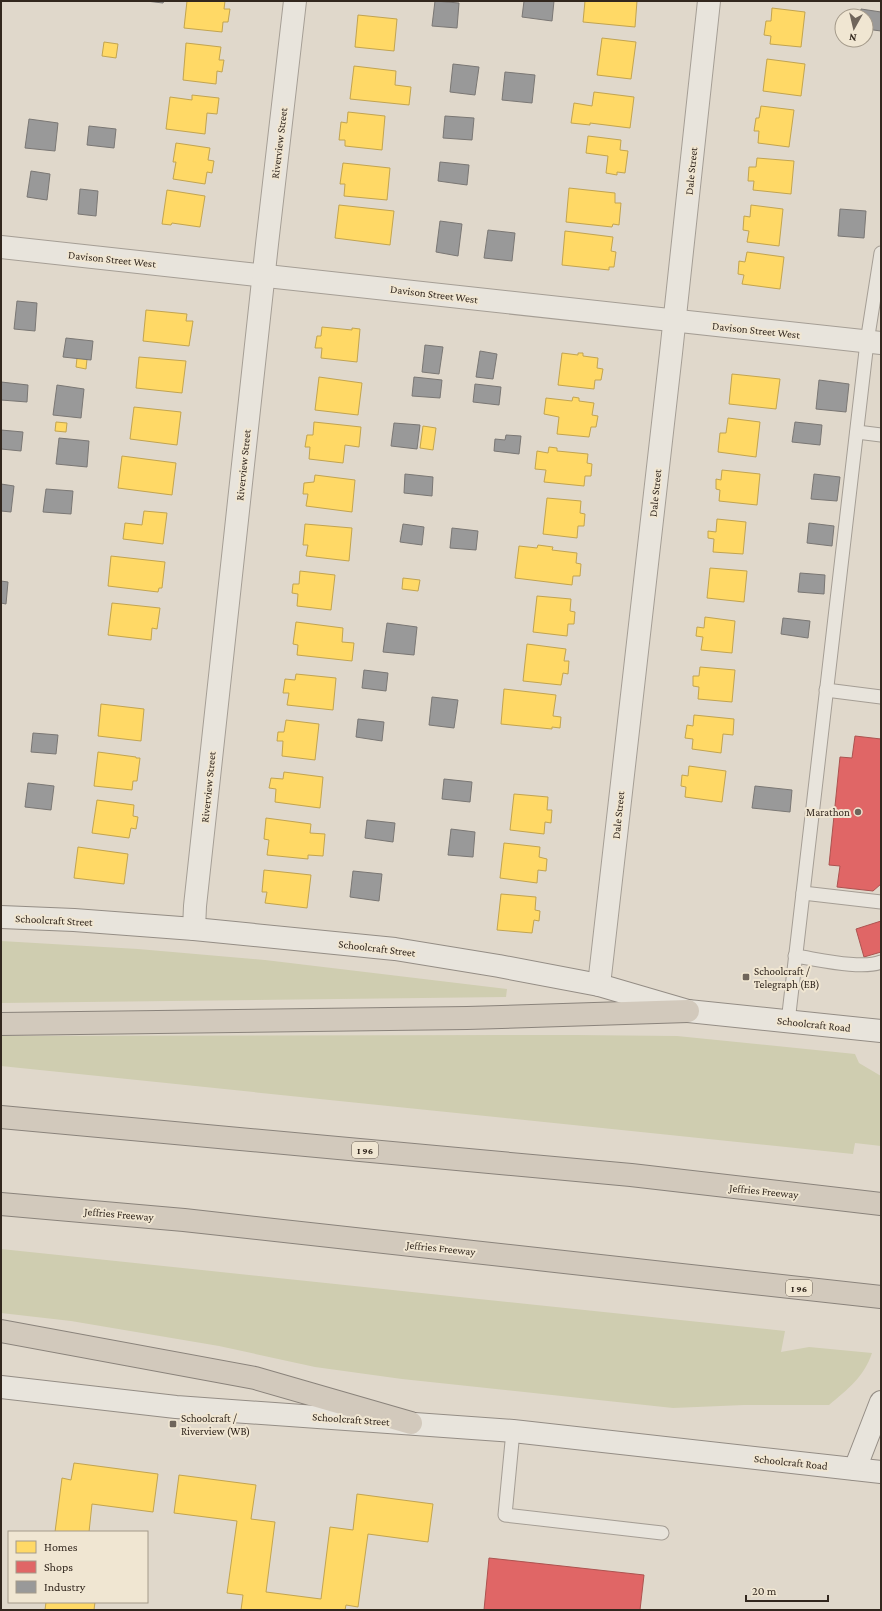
<svg xmlns="http://www.w3.org/2000/svg" width="882" height="1611" font-family="'Crimson Pro',serif">
<style>
.green{fill:#cfcdb0}
.homes{fill:#ffd966;stroke:#c2a450}
.shops{fill:#e06666;stroke:#ac5350}
.industry{fill:#999;stroke:#7a7774}
.lines{fill:none;stroke-linecap:round;stroke-linejoin:round}
.lane-casing{stroke:#a59e95;stroke-width:15}
.street-casing{stroke:#a59e95;stroke-width:24}
.secondary-casing{stroke:#948d85;stroke-width:24}
.highway-casing{stroke:#8a837b;stroke-width:24}
.lane{stroke:#e8e4dc;stroke-width:13}
.street{stroke:#e8e4dc;stroke-width:22}
.secondary{stroke:#e8e4dc;stroke-width:22}
.highway{stroke:#d2c9bc;stroke-width:22}
.poi-dot{fill:#6f655b;stroke:#f0e6d2;stroke-width:1.5}
.labels{text-anchor:middle;dominant-baseline:central;stroke-width:4;stroke-linejoin:round;paint-order:stroke}
.shield{fill:#f0e6d2;stroke:#6b6054;stroke-width:1}
.shield-label{font-size:10px;font-weight:bold;fill:#32271e}
.street-label{font-size:11px;fill:#32271e;stroke:#f0e6d2}
.poi-label{font-size:11px;fill:#32271e;stroke:#f0e6d2;text-anchor:start}
</style>
<rect width="100%" height="100%" fill="#e0d8cb"/>
<g class="green">
<path d="M1 941 138 949 265 960 507 989 506 997 1 1003Z"/>
<path d="M577 1035 677 1036 855 1054 859 1063 881 1076V1146L855 1143 853 1154 1 1066V1036Z"/>
<path d="M1 1249 785 1331 781 1352 809 1347 872 1353C864 1377 848 1389 829 1405H744L673 1408 402 1379 315 1367 219 1346 71 1321 1 1313Z"/>
</g>
<g class="homes">
<path d="M187 1H225L224 9H230L228 22H223L222 32 184 28Z"/>
<path d="M585 1H637L635 27 583 22Z"/>
<path d="M772 8 805 12 801 47 770 44 771 36 764 35 766 21H771Z"/>
<path d="M358 15 397 19 394 51 355 47Z"/>
<path d="M602 38 636 42 631 79 597 75Z"/>
<path d="M104 42 118 44 116 58 102 56Z"/>
<path d="M186 43 221 47 219 60H224L222 72 217 71 216 84 183 80Z"/>
<path d="M767 59 805 64 801 96 763 91Z"/>
<path d="M354 66 396 71 395 85 411 87 409 105 350 99Z"/>
<path d="M594 92 634 97 630 128 590 123V125L571 123 574 103 592 106Z"/>
<path d="M192 95 219 98 217 114 207 113 205 134 166 129 170 97 192 100Z"/>
<path d="M761 106 794 110 789 147 758 143 759 131H754L756 118H759Z"/>
<path d="M348 112 385 116 382 150 345 146V140H339L341 122 347 123Z"/>
<path d="M588 136 621 140 620 150 628 151 625 173 617 172V175L606 173 608 156 586 153Z"/>
<path d="M176 143 210 148 208 160 214 161 212 173 207 172 205 184 173 179 176 162H173Z"/>
<path d="M757 158 794 161 791 194 753 190 754 181H748L749 167H756Z"/>
<path d="M343 163 390 168 387 200 344 196 345 184H340Z"/>
<path d="M569 188 615 193V203H621L619 225 613 224 612 227 566 222Z"/>
<path d="M167 190 205 196 200 227 172 223 171 225 162 224Z"/>
<path d="M339 205 394 211 390 245 335 238Z"/>
<path d="M751 205 783 209 779 246 747 242 749 231 743 230 744 216 750 217Z"/>
<path d="M565 231 613 237 611 251 616 252 614 267H609V270L562 265Z"/>
<path d="M747 252 784 257 780 289 742 284 744 275 738 274 739 261 745 262Z"/>
<path d="M146 310 187 314 186 321H193L189 346 143 341Z"/>
<path d="M322 327 352 330V328L360 329 357 362 321 358 322 348H315L317 336H321Z"/>
<path d="M562 353 578 355V353H583V356L598 358 597 368 603 369 601 380H595L594 389 558 385Z"/>
<path d="M139 357 186 361 182 393 136 388Z"/>
<path d="M77 358 87 359 86 369 76 367Z"/>
<path d="M732 374 780 379 776 409 729 404Z"/>
<path d="M319 377 362 383 358 415 315 410Z"/>
<path d="M573 397 579 398V401L594 403 592 415 598 416 596 427H591L589 437 557 434 559 417 544 414 546 398 572 401Z"/>
<path d="M134 407 181 412 177 445 130 439Z"/>
<path d="M728 418 760 422 756 457 718 452 720 433H726Z"/>
<path d="M56 422 67 423 66 432 55 431Z"/>
<path d="M314 422 361 427 359 447 345 445 343 463 309 459 310 447H305L307 435H313Z"/>
<path d="M423 426 436 428 433 450 420 448Z"/>
<path d="M549 447 557 448V451L588 454 587 463 592 464 591 476H585L584 486 544 482 546 470 535 469 537 451 548 453Z"/>
<path d="M122 456 176 463 172 495 118 488Z"/>
<path d="M722 470 760 474 757 505 719 501 720 490 716 489V479L721 480Z"/>
<path d="M315 475 355 480 352 512 306 506 308 494H303L304 483 314 482Z"/>
<path d="M547 498 581 501 580 513 585 514 584 526H578L577 538 543 534Z"/>
<path d="M144 511 167 513 163 544 123 539 125 523 142 525Z"/>
<path d="M717 519 746 522 743 554 713 552 714 539 708 538V531L716 532Z"/>
<path d="M305 524 352 528 349 561 306 556 308 545H303Z"/>
<path d="M538 545 553 547 552 550 577 553 576 563 581 564 580 576H573L572 585 515 578 519 546 537 548Z"/>
<path d="M111 556 165 562 162 588H159L158 592 108 586Z"/>
<path d="M710 568 747 571 744 602 707 598Z"/>
<path d="M300 571 335 575 331 610 297 606 298 594 292 593 293 584H299Z"/>
<path d="M403 578 420 580 418 591 402 589Z"/>
<path d="M537 596 571 599 570 611 575 612 574 624H568L567 636 533 632Z"/>
<path d="M112 603 160 608 157 629 152 628 151 640 108 635Z"/>
<path d="M705 617 735 621 732 653 701 650 703 637 696 636 697 627 704 628Z"/>
<path d="M296 622 343 628 342 642 354 643 352 661 297 655 298 645 293 644Z"/>
<path d="M527 644 566 649 564 661H569L568 674 563 673 561 685 523 681Z"/>
<path d="M700 667 735 670 732 702 698 699 699 687 693 686V676H699Z"/>
<path d="M296 674 336 678 333 710 287 705 289 693H283L285 679 295 680Z"/>
<path d="M504 689 556 695 553 716 561 717 560 728 552 727V729L501 724Z"/>
<path d="M101 704 144 709 141 741 98 736Z"/>
<path d="M694 715 734 719 733 735 723 734 721 753 692 749 693 739 685 738 687 725 693 726Z"/>
<path d="M286 720 319 724 315 760 282 756 283 741H277L278 732H284Z"/>
<path d="M98 752 136 757V758H140L137 781H133L132 790 94 786Z"/>
<path d="M689 766 726 771 722 802 685 797 686 787 681 786 682 775 688 776Z"/>
<path d="M284 772 323 777 320 808 275 802 276 789 269 788 271 778 283 779Z"/>
<path d="M514 794 548 797 547 810H552L551 823 545 822 544 834 510 830Z"/>
<path d="M97 800 134 805 133 816 138 817 136 829 131 828 129 838 92 833Z"/>
<path d="M266 818 311 824 310 833 325 834 323 856 308 855V859L267 855 269 840 264 839Z"/>
<path d="M504 843 540 847 539 857 547 859 546 871 538 870 537 883 500 878Z"/>
<path d="M78 847 128 854 124 884 74 878Z"/>
<path d="M264 870 311 875 307 908 265 903 267 892H262Z"/>
<path d="M501 894 536 897 535 910 540 911 539 921 534 920 532 933 497 930Z"/>
<path d="M74 1463 158 1474 153 1512 92 1504 89 1532H55L62 1478 71 1480Z"/>
<path d="M179 1475 256 1485 251 1519 275 1522 266 1592 321 1599 330 1527 353 1530 357 1494 433 1504 428 1542 368 1534 358 1607 346 1605 345 1610H241L243 1595 227 1593 237 1521 174 1513Z"/>
<path d="M46 1602H95L94 1610H45Z"/>
</g>
<g class="shops">
<path d="M855 736 881 739V884L873 891 837 887 840 866 829 865 840 757 852 758Z"/>
<path d="M881 921V952L864 957 856 929Z"/>
<path d="M489 1558 644 1575 640 1610H484Z"/>
</g>
<g class="industry">
<path d="M146 1H164L163 3Z"/>
<path d="M435 1 459 3 457 28 432 26Z"/>
<path d="M524 1H554L552 21 522 17Z"/>
<path d="M861 9 881 12V31L866 29V16H860Z"/>
<path d="M453 64 479 67 475 95 450 92Z"/>
<path d="M505 72 535 75 532 103 502 100Z"/>
<path d="M445 116 474 118 472 140 443 138Z"/>
<path d="M29 119 58 123 55 151 25 148Z"/>
<path d="M89 126 116 129 114 148 87 145Z"/>
<path d="M440 162 469 165 467 185 438 181Z"/>
<path d="M31 171 50 174 47 200 27 197Z"/>
<path d="M80 189 98 191 96 216 78 214Z"/>
<path d="M840 209 866 211 864 238 838 236Z"/>
<path d="M440 221 462 224 458 256 436 252Z"/>
<path d="M488 230 515 233 512 261 484 258Z"/>
<path d="M17 301 37 303 35 331 14 329Z"/>
<path d="M66 338 93 341 91 360 63 357Z"/>
<path d="M425 345 443 347 439 374 422 372Z"/>
<path d="M480 351 497 354 493 379 476 377Z"/>
<path d="M414 377 442 380 440 398 412 396Z"/>
<path d="M819 380 849 384 846 412 816 409Z"/>
<path d="M1 382 28 385 27 402 1 400Z"/>
<path d="M475 384 501 387 499 405 473 402Z"/>
<path d="M57 385 84 389 81 418 53 415Z"/>
<path d="M795 422 822 425 820 445 792 442Z"/>
<path d="M394 423 420 425 417 449 391 446Z"/>
<path d="M1 430 23 432 21 451 1 449Z"/>
<path d="M506 435 521 436 519 454 494 451 495 439 505 440Z"/>
<path d="M59 438 89 441 87 467 56 464Z"/>
<path d="M405 474 433 477 432 496 404 493Z"/>
<path d="M814 474 840 477 837 501 811 499Z"/>
<path d="M1 484 14 486 11 512 1 511Z"/>
<path d="M46 489 73 491 71 514 43 512Z"/>
<path d="M809 523 834 526 832 546 807 543Z"/>
<path d="M403 524 424 527 422 545 400 542Z"/>
<path d="M452 528 478 531 476 550 450 548Z"/>
<path d="M800 573 825 575 824 594 798 592Z"/>
<path d="M1 581 8 582 6 604 1 603Z"/>
<path d="M783 618 810 621 808 638 781 634Z"/>
<path d="M387 623 417 627 414 655 383 652Z"/>
<path d="M364 670 388 673 386 691 362 688Z"/>
<path d="M432 697 458 700 454 728 429 725Z"/>
<path d="M358 719 384 722 382 741 356 737Z"/>
<path d="M33 733 58 735 56 754 31 752Z"/>
<path d="M444 779 472 782 470 802 442 799Z"/>
<path d="M28 783 54 786 51 810 25 807Z"/>
<path d="M755 786 792 790 790 812 752 808Z"/>
<path d="M367 820 395 823 393 842 365 838Z"/>
<path d="M451 829 475 832 473 857 448 855Z"/>
<path d="M353 871 382 874 379 901 350 897Z"/>
</g>
<g class="lines">
<defs>
<g id="lane">
<path d="M857 432 881 435"/>
<path d="M826 690 881 697"/>
<path d="M803 893 881 902"/>
<path d="M795 956C817 959 862 970 881 962"/>
<path d="M788 1022 867 342 881 253"/>
<path d="M513 1431 505 1515 662 1533"/>
</g>
<g id="street">
<path d="M1 247C294 278 587 313 881 343"/>
<path d="M194 929 195 906 267 244 295 1"/>
<path d="M599 985 671 353 709 1"/>
</g>
<g id="secondary">
<path d="M1 917 74 920 194 929 395 949 499 966 599 985 688 1011 881 1031"/>
<path d="M1 1387 176 1407 513 1431 881 1472"/>
<path d="M855 1469 881 1402"/>
</g>
<g id="highway">
<path d="M1 1024 467 1018 688 1011"/>
<path d="M1 1117 631 1175 881 1204"/>
<path d="M1 1204 184 1220 881 1297"/>
<path d="M1 1331 255 1378 411 1423"/>
</g>
</defs>
<use href="#lane" class="lane-casing"/>
<use href="#street" class="street-casing"/>
<use href="#secondary" class="secondary-casing"/>
<use href="#highway" class="highway-casing"/>
<use href="#lane" class="lane"/>
<use href="#street" class="street"/>
<use href="#secondary" class="secondary"/>
<use href="#highway" class="highway"/>
</g>
<g class="poi-dot">
<circle cx="858" cy="812" r="4"/>
<rect x="742" y="973" width="8" height="8" rx="2"/>
<rect x="169" y="1420" width="8" height="8" rx="2"/>
</g>
<g class="labels">
<g class="shield">
<rect x="352" y="1142" width="26" height="16" rx="3"/>
<rect x="786" y="1280" width="26" height="16" rx="3"/>
</g>
<g class="shield-label">
<text x="365" y="1150">I 96</text>
<text x="799" y="1288">I 96</text>
</g>
<g class="street-label">
<text transform="translate(279 143) rotate(-83)">Riverview Street</text>
<text transform="translate(691 171) rotate(-84)">Dale Street</text>
<text transform="translate(112 259) rotate(6)">Davison Street West</text>
<text transform="translate(434 294) rotate(7)">Davison Street West</text>
<text transform="translate(756 330) rotate(6)">Davison Street West</text>
<text transform="translate(243 465) rotate(-84)">Riverview Street</text>
<text transform="translate(655 493) rotate(-84)">Dale Street</text>
<text transform="translate(208 787) rotate(-84)">Riverview Street</text>
<text transform="translate(618 815) rotate(-84)">Dale Street</text>
<text transform="translate(54 920) rotate(3)">Schoolcraft Street</text>
<text transform="translate(377 948) rotate(7)">Schoolcraft Street</text>
<text transform="translate(814 1024) rotate(6)">Schoolcraft Road</text>
<text transform="translate(764 1191) rotate(6)">Jeffries Freeway</text>
<text transform="translate(119 1214) rotate(5)">Jeffries Freeway</text>
<text transform="translate(441 1248) rotate(6)">Jeffries Freeway</text>
<text transform="translate(351 1419) rotate(4)">Schoolcraft Street</text>
<text transform="translate(791 1462) rotate(6)">Schoolcraft Road</text>
</g>
<g class="poi-label">
<text x="850" y="812" text-anchor="end">Marathon</text>
<text x="754" y="971">Schoolcraft /<tspan x="754" dy="13">Telegraph (EB)</tspan></text>
<text x="181" y="1418">Schoolcraft /<tspan x="181" dy="13">Riverview (WB)</tspan></text>
</g>
</g>
<rect width="882" height="1611" fill="none" stroke="#32271e" stroke-width="4"/>
<rect x="8" y="1531" width="140" height="72" fill="#f0e6d2" stroke="#a49a8a"/>
<rect x="16" y="1541" width="20" height="12" fill="#ffd966" stroke="#a49a8a"/>
<text x="44" y="1551" font-size="12" fill="#32271e">Homes</text>
<rect x="16" y="1561" width="20" height="12" fill="#e06666" stroke="#a49a8a"/>
<text x="44" y="1571" font-size="12" fill="#32271e">Shops</text>
<rect x="16" y="1581" width="20" height="12" fill="#999999" stroke="#a49a8a"/>
<text x="44" y="1591" font-size="12" fill="#32271e">Industry</text>
<g transform="translate(854 28) rotate(188)"><circle r="19" fill="#f0e6d2" stroke="#a49a8a"/>
<path d="M0-3L7 15L0 10L-7 15Z" fill="#6f655b"/>
<text y="-6" font-size="11" font-weight="bold" text-anchor="middle" fill="#32271e">N</text>
</g>
<path d="M746 1595v6h82v-6" fill="none" stroke="#32271e" stroke-width="2"/>
<text x="752" y="1595" font-size="12" fill="#32271e" stroke="#f0e6d2" stroke-width="3" paint-order="stroke">20 m</text>
</svg>
